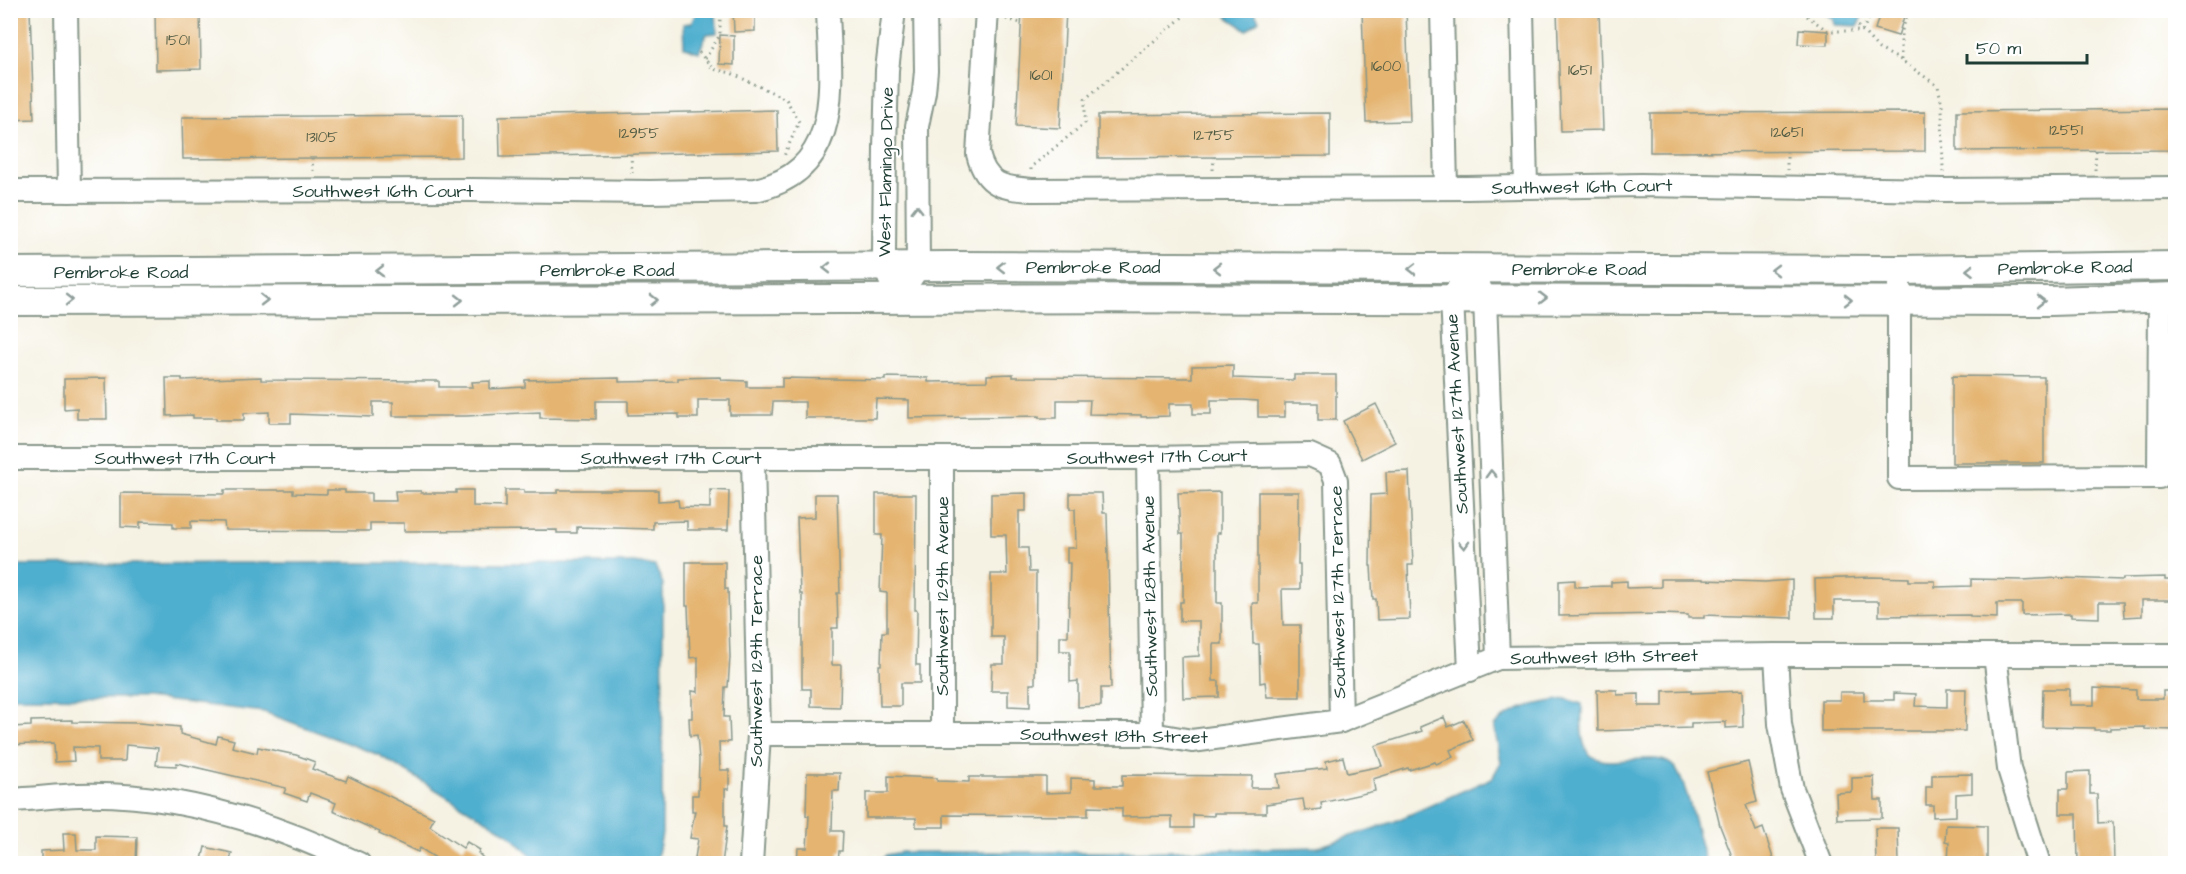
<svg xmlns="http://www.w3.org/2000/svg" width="2186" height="874" font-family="'Architects Daughter',sans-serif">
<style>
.water{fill:#50afcf;stroke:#387682;stroke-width:1.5}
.building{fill:#e4b470}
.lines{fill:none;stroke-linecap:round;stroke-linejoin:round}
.minor-casing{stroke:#8a988c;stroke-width:26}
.major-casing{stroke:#8a988c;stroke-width:32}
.path{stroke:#8a988c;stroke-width:3;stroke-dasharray:1.5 4.5;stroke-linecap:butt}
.minor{stroke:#fff;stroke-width:22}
.major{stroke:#fff;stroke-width:28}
.oneway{stroke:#8f9e9a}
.labels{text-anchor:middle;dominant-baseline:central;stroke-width:4.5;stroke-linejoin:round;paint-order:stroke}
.number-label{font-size:15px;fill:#505b43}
.street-label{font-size:18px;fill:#1f3d34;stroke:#fff}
</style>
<rect width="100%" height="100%" fill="#fff"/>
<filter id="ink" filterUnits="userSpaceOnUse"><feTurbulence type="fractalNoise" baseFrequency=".0167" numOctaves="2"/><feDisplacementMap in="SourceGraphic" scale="12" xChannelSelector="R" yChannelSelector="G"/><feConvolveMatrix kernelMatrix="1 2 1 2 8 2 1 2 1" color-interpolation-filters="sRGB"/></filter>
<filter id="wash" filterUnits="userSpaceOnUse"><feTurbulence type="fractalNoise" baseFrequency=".008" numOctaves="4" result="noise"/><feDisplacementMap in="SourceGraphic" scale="24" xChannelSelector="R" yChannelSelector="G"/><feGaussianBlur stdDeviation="1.35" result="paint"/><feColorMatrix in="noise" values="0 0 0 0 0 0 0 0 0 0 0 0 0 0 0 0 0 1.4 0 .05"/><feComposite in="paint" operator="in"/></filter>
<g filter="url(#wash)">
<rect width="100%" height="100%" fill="#f5f2e3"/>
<g class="water">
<path d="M697 11H716L717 33 707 34 699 52 684 47 683 24 691 23Z"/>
<path d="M1229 11H1254L1259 20 1247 30 1227 17Z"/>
<path d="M1821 11H1860L1863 13 1858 26 1835 25 1833 19Z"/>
<path d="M237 563H634L655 566 663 584 662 834 656 863H539L507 833 379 755 264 712 145 698 11 697V565Z"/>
<path d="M1566 699 1582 704C1582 718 1580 736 1586 749 1600 777 1656 744 1675 768 1688 785 1698 840 1706 863H879L886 855 902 852H1131L1318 847 1393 822 1492 778 1501 762 1494 726C1514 706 1539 703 1566 699Z"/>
</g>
<g id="blocks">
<g class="building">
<path d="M10 10H30L34 119 10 120Z"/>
<path d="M155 10H200L201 69 156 70Z"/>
<path d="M733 10H755V31L734 32Z"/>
<path d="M1022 10H1066L1060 128 1016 126Z"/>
<path d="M1362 10H1406L1410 121 1366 122Z"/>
<path d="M1557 10H1599L1603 130 1561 131Z"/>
<path d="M1881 10H1906L1898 36 1875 29Z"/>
<path d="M1799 29 1828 31V45L1798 44Z"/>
<path d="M720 35 734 36V65L719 64Z"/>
<path d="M2175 109V150L1957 151V111Z"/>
<path d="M777 110 778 151 500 157 499 116Z"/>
<path d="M1925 112V151L1650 152V113Z"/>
<path d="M1330 113V156L1098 158V115Z"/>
<path d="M462 115V157L183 159 182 117Z"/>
<path d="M1233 365V378L1294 380V375H1336V420H1318V403H1285V417H1258V401L1243 400H1211V414H1193V404H1169V416L1141 417V415L1089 414 1090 400H1057V418H1039V416L909 418V400L876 399 875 418H805V402H773L772 415H730V400H698V418H679V414L628 415V401H596V419L540 418V412L466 416H393V402H373V417L291 414V423H269V412L244 413V420H216V418H193V415L167 416 166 378H182V380L261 377V380L439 381V387H473L472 382 490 381V389L525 387V380L619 378V382L678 381V378L721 377 722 380 747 381V387H782V378L885 380V377L928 378V382L987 381V375L1013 374V377L1192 378V366Z"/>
<path d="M1952 376 2044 377V463H1952Z"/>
<path d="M106 378 107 419H77V408L64 409V379Z"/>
<path d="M1376 404 1395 442 1362 459 1343 421Z"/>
<path d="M1409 471 1413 565H1408L1410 619 1377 620 1376 599H1373L1371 566H1370L1371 495 1387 494 1386 472Z"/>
<path d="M224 490H293V493L327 494V490H345V493H371V501H396L395 491H421V493H456V490H473V506L505 507V490H524V493H558V490H658V501L678 500 679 507 710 508V490L729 491 728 530H687V521L653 522V529L577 527V533H557V530L404 531V523H370V531L225 530 224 522 191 521V528H173V523L140 522V528L121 527V493L224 494Z"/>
<path d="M1220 492V533H1217V603H1222V644H1213V681H1219V697L1183 698 1182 657 1199 656V621H1180V602H1183V534H1180L1178 493Z"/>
<path d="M1258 492H1299L1298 564H1300V589H1282L1283 625H1300V697H1267L1265 682 1260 683 1259 644H1253L1252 603H1258Z"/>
<path d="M1026 493V511H1019V548H1028L1029 572H1036L1035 684H1030V707L1008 706V691H991L992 664H1004V637H991V574H1007L1006 535H991V494Z"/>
<path d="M1070 493H1102L1103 513H1107L1111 688H1101V706L1078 707V681L1070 682V651H1060V636H1068L1070 563H1067V548H1076L1075 509H1070Z"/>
<path d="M815 494H837L840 593H837L838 628H832V665H841L840 707 811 706V689H802V594H800L797 518 815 517Z"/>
<path d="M876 494H916L915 610H917L916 665H920V683H901V706H880L879 665H881L882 632H887V593L880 592 882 535H876Z"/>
<path d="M686 562H725V589H728L730 657 728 687H725L724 717H729L730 742H719L720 770H729V789H725V826H727L722 864H694L698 839 690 838 695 811H692V795H698L699 760 697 735 690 736 689 718H692V691L698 692V657L690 658 688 606H686Z"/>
<path d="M1872 577 1909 578V581H1935V587L1971 586V579L2022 580 2060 578 2123 580V578L2165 577V580H2175V600H2142V616L2124 617 2123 602H2099V618L2071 617V614L2022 615V603H1997V618L1970 617V615L1879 616V601H1834V618H1816L1815 579Z"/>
<path d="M1661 579H1703V580L1765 582 1792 580V618L1704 615V618H1688V615L1662 614 1559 616V581L1575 580V587L1611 586V582L1627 581V588L1661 587Z"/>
<path d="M2094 688 2136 690V699H2163V691H2175V730L2145 729V727L2110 728V730H2094V728L2042 727 2043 689H2069V705H2094Z"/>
<path d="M1947 689H1966L1965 731H1821V700H1840V692H1864V700H1894V693L1916 694 1915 706 1947 707Z"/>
<path d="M1597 690H1617V695L1639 694V706H1663V691L1691 690V693L1742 691 1743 727 1726 728V722L1691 723V728L1598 731Z"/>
<path d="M1444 717 1448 727 1464 720 1473 740 1450 750 1453 757 1436 764 1435 762 1409 770 1408 768 1373 779 1375 791 1321 803 1322 809 1305 811 1303 799 1266 804V813H1214V816L1193 815V828H1172V816L1122 817V808L1088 807V816L944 815V827H916V818H866V793H888V776L937 778V781L969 782V777H1046V793L1071 792V778L1095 779V786H1122V775L1252 776 1251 788H1279L1277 774 1327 768 1326 761 1343 757 1347 773 1382 766 1375 746 1422 731 1420 727Z"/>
<path d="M72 720V722L139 723 180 727V734L216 744 218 736 234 740 232 747 257 753 258 747 296 755 315 762 312 769 346 781 348 776 434 818 430 826 463 848 467 842 480 850 478 853 489 864H445L420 848 418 852 379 834 380 832 333 811 336 803 310 793 307 801 284 793 286 788 177 763 176 766 156 765 158 748 126 745 125 761H98V748L73 747 74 761 55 762 54 743 10 745V727L31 726V721Z"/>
<path d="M1748 762 1757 802 1746 805 1756 831 1763 828 1775 864H1735L1720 826 1707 772Z"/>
<path d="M2090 771V794H2097L2098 823 2113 822 2114 864H2078L2077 814H2060V789H2068V772Z"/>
<path d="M807 773H840L839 791H833L832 831H843L842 851H839L838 864H797L798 848H807L809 816H806Z"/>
<path d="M1972 774V793L1956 794V816L1933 817V805H1926V787H1932V775Z"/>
<path d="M1874 777 1875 800H1882V818L1837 819 1836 793 1852 792V778Z"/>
<path d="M1946 825 1987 826V864H1948L1949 842 1945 841Z"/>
<path d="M1875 828H1898L1899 864H1876Z"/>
<path d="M63 833H76L77 850H96V836L137 837 136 864H41V851L64 850Z"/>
<path d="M205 847 232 853 229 864H201Z"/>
</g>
</g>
</g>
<g filter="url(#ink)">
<use href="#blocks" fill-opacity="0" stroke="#8a988c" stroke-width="1.5"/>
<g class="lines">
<defs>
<g id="minor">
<path d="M66 10 69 191"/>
<path d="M987 10 978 154C986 186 1003 188 1032 190L1467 188 1641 185 1943 190 2176 188"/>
<path d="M1442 10 1446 188"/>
<path d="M1522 10 1526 187"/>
<path d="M10 191 471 190 650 192 755 190C846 170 830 82 828 10"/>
<path d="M1899 270V478L2159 477 2160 297"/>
<path d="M890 280 885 268 884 254 885 148 887 70 894 10"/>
<path d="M1478 284 1485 298 1498 658"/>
<path d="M898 297 918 268 917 126 924 92 926 71 925 10"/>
<path d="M10 458H1148L1310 455 1330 464 1336 480 1341 721"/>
<path d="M942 458V734"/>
<path d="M1148 458 1152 734"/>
<path d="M1776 655 1780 724 1792 789 1821 864"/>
<path d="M1995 655 2009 769 2039 864"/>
<path d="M1470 670 1452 298 1470 269"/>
<path d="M759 734H1152L1192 741 1341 721 1498 658 1776 655H2176"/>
<path d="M10 800C33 799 56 796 79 795 175 792 273 823 359 864"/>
<path d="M751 864 759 734 753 459"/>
</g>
<g id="major">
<path d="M10 272 951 266 1899 270 2176 266"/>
<path d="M10 301C690 298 1370 297 2050 301L2176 297"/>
</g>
</defs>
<use href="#minor" class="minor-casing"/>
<use href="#major" class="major-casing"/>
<g class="path">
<path d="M1551 10 1557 11"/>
<path d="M1807 10V16L1828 31H1862L1872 13 1871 10"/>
<path d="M1863 13 1880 12"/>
<path d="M1006 19 1021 23"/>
<path d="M1858 26 1879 49 1901 60 1938 86 1942 105 1943 173"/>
<path d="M699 52 713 69 731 73 786 99 799 122 784 156"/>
<path d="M705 59 720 35V10"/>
<path d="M1901 60V33L1909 10"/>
<path d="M1787 151V170"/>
<path d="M631 154 632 173"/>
<path d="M312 158 313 171"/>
<path d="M1031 170V167L1085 123V99L1191 10"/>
<path d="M1213 170 1214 157"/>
<path d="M2095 170 2096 150"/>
</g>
<use href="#minor" class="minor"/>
<use href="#major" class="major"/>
</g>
<defs><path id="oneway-chevron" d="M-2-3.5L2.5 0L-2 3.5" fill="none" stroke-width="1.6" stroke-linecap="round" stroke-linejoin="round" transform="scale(1.5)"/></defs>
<g class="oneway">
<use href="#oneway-chevron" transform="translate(917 209) rotate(-90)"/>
<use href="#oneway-chevron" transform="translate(1001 267) rotate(-180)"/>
<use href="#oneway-chevron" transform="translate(827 268) rotate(180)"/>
<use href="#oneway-chevron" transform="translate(1217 268) rotate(-180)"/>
<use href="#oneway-chevron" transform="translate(1412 269) rotate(-180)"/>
<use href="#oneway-chevron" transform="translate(1775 270) rotate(-180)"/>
<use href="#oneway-chevron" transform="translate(1970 270) rotate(180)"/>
<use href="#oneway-chevron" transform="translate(380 271) rotate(180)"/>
<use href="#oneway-chevron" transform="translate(1543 298)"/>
<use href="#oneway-chevron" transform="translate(69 300)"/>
<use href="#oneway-chevron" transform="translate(264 300)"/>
<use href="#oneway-chevron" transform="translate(459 300)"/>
<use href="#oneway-chevron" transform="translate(654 300) rotate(-1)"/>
<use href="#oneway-chevron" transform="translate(1848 300)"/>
<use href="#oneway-chevron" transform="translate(2041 301)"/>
<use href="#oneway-chevron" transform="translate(1491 474) rotate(-92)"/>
<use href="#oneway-chevron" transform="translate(1464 545) rotate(87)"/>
</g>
</g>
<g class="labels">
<g class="number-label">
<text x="178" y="40">1501</text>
<text x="1386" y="66">1600</text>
<text x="1580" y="70">1651</text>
<text x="1041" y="75">1601</text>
<text x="2066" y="130">12551</text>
<text x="1787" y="132">12651</text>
<text x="639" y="133">12955</text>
<text x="1214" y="135">12755</text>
<text x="322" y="137">13105</text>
</g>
<g class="street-label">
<text transform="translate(886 172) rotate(-89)">West Flamingo Drive</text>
<text transform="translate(1582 187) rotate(-1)">Southwest 16th Court</text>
<text x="383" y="191">Southwest 16th Court</text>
<text x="1093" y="267">Pembroke Road</text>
<text transform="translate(2065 268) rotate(-1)">Pembroke Road</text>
<text x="1579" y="269">Pembroke Road</text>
<text x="607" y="270">Pembroke Road</text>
<text x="121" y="272">Pembroke Road</text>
<text transform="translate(1457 414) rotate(-93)">Southwest 127th Avenue</text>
<text transform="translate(1157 457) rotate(-1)">Southwest 17th Court</text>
<text x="185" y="458">Southwest 17th Court</text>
<text x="671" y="458">Southwest 17th Court</text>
<text transform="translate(1338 592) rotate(-91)">Southwest 127th Terrace</text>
<text transform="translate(942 596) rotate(-90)">Southwest 129th Avenue</text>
<text transform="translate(1150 596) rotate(-91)">Southwest 128th Avenue</text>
<text transform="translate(1604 657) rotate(-1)">Southwest 18th Street</text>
<text transform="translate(756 661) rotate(-90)">Southwest 129th Terrace</text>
<text transform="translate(1114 736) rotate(1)">Southwest 18th Street</text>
</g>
</g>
<rect width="2186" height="874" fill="none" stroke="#fff" stroke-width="36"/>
<path d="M1967 54v9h120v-9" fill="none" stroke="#1f3d34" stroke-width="3"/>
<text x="1976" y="54" font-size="18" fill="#1f3d34" stroke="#ffffff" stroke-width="4.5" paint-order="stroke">50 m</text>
</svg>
